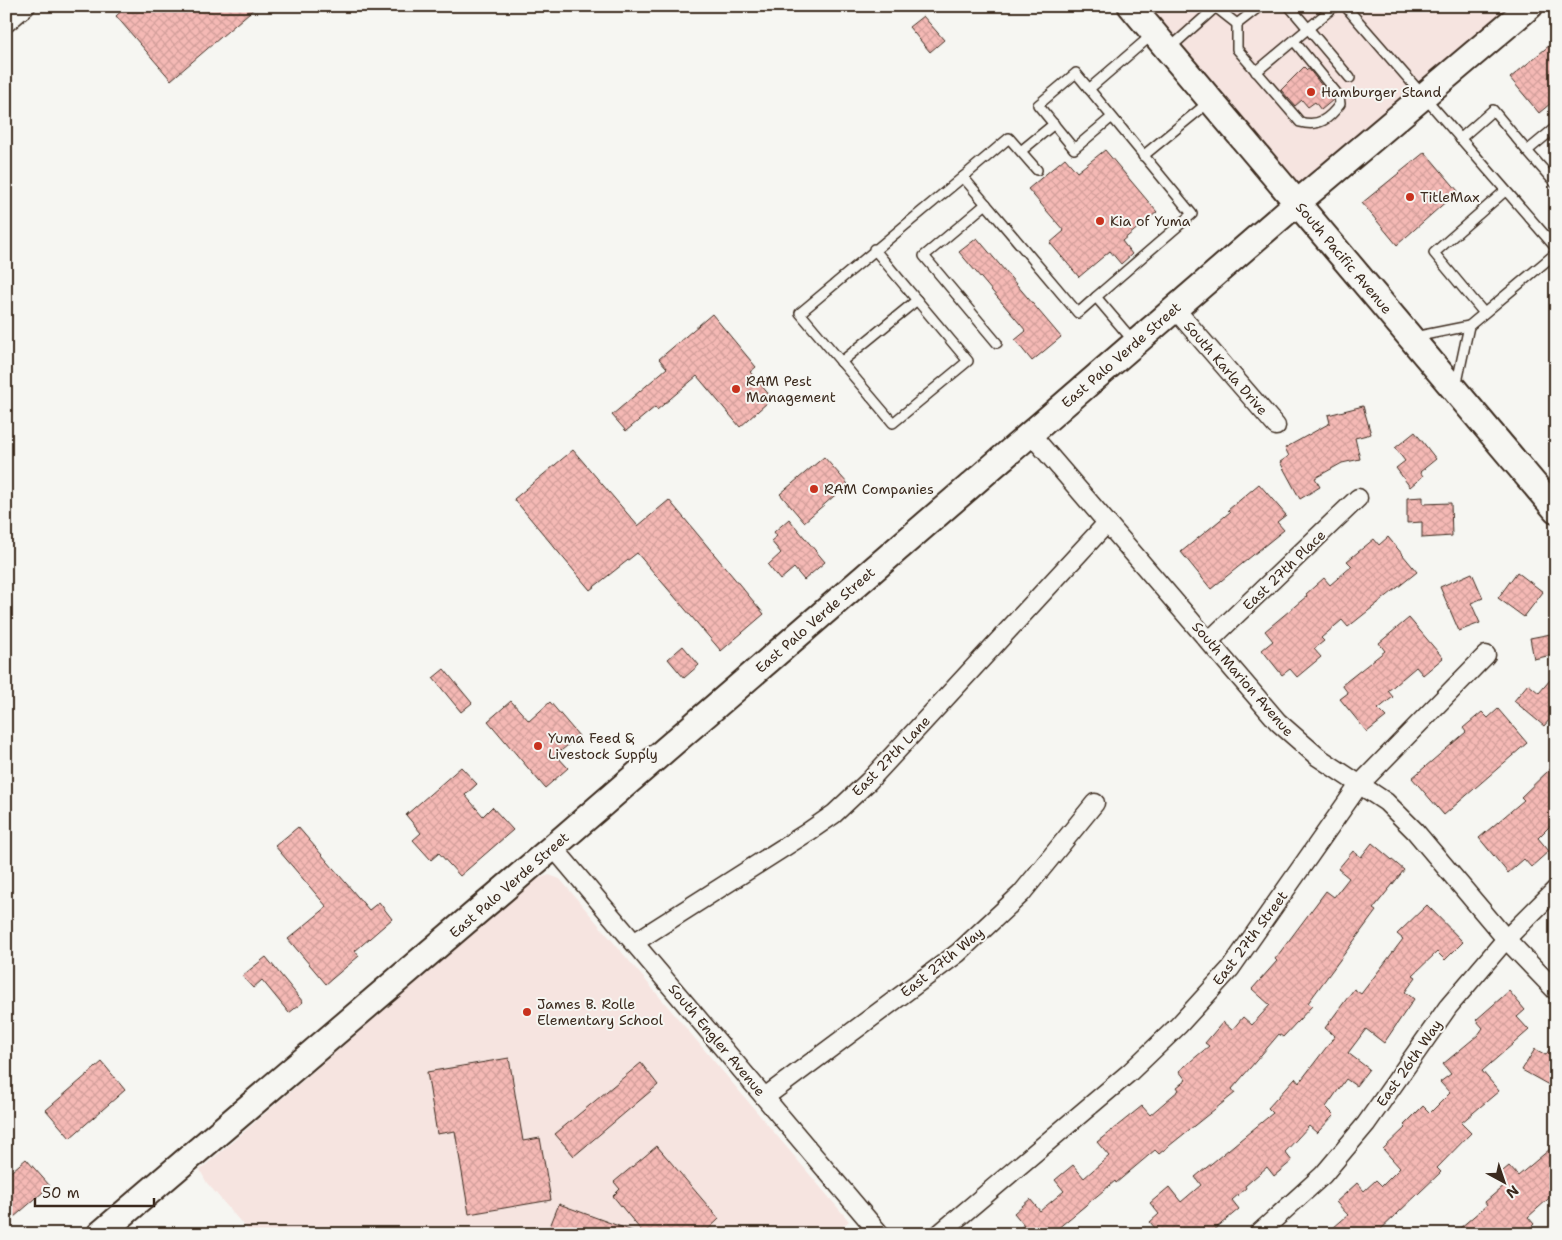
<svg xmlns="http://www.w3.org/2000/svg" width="1562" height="1240" font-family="'Shantell Sans',sans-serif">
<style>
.built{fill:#f6e4e0}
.building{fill:url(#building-cross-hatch);stroke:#3b2a1e}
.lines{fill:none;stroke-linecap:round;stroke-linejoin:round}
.lane-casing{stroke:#3b2a1e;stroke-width:12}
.street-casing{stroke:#3b2a1e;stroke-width:21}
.secondary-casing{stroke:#3b2a1e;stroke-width:29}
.lane{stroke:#f6f6f2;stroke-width:9}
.street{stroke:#f6f6f2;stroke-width:18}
.secondary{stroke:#f6f6f2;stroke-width:25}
.poi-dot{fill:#c8321e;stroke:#f6f6f2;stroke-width:2}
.labels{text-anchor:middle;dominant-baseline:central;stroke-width:4;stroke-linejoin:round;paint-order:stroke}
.poi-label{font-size:14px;fill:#3b2a1e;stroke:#f6f6f2;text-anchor:start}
.street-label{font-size:14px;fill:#3b2a1e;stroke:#f6f6f2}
</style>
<defs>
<pattern id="building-cross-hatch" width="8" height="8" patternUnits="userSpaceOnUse" patternTransform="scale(1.25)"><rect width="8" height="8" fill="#f5b9b5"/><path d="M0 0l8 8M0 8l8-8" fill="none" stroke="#d39f9b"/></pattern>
</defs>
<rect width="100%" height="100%" fill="#f6f6f2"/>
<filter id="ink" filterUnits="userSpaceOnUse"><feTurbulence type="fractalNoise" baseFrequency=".02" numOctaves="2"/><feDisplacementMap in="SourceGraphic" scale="10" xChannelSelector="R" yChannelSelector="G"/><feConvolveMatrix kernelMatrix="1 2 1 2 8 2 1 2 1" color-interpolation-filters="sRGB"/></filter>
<g filter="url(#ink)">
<g class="built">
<path d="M1131 6H1530L1297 203Z"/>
<path d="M549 875 560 879 849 1221 834 1234H251L207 1183 200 1170 534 880Z"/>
</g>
<g class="building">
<path d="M127 6H257L171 80 116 16Z"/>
<path d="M923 16 944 40 930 52 909 27Z"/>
<path d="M1556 40V99L1539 113 1510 78Z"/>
<path d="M1304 67 1307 70 1309 69 1333 100 1321 110 1315 102 1308 107 1302 100 1295 106 1281 90Z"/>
<path d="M1105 150 1157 212 1122 241 1132 254 1121 264 1110 251 1079 277 1050 243 1064 231 1028 189 1065 158 1077 172Z"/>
<path d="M1425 152 1458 191 1397 245 1362 203Z"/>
<path d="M977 238 1061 337 1032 361 1015 340 1026 331 959 252Z"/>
<path d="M712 314 756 367 750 372 771 397 766 401 767 403 740 427 697 376 657 410 655 407 626 431 612 415 667 368 659 359Z"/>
<path d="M1363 406 1371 434 1355 438 1360 459 1342 463 1315 478 1320 487 1300 499 1280 462 1289 456 1285 448 1330 423 1328 415Z"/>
<path d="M1415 432 1436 459 1420 472 1423 476 1410 487 1396 468 1405 461 1395 448Z"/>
<path d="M573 450 638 526 669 500 764 614 721 651 637 553 590 590 514 499Z"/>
<path d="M824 457 848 484 804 522 780 494Z"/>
<path d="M1259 484 1286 515 1277 522 1284 530 1211 589 1181 552 1230 512 1228 510Z"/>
<path d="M1423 497V504L1451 503 1452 536 1422 538V522L1407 523V498Z"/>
<path d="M789 519 825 562 804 580 794 568 780 580 768 565 781 553 771 541 777 536 774 532Z"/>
<path d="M1388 537 1417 572 1348 627 1342 620 1321 638 1324 641 1314 649 1321 657 1297 677 1290 669 1282 675 1262 650 1273 641 1265 631 1307 596 1306 594 1324 578 1330 585 1352 566 1347 561 1374 539 1379 545Z"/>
<path d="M1517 572 1543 592 1524 617 1498 598Z"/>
<path d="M1472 573 1483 598 1471 603 1480 623 1459 631 1440 587Z"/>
<path d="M1409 618 1443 658 1423 675 1416 667 1388 691 1393 697 1378 709 1386 717 1367 732 1340 699 1348 693 1342 685 1385 651 1379 643Z"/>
<path d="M1556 633V654L1534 659 1530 638Z"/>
<path d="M683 646 699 665 684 678 668 659Z"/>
<path d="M444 669 472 703 461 712 433 678Z"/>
<path d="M1556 673V712L1544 726 1514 701 1528 684 1539 693Z"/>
<path d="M511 701 529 721 550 702 579 736 556 755 568 768 545 788 488 721Z"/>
<path d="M1498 709 1527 743 1444 815 1412 778 1466 732 1463 728 1482 712 1488 718Z"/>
<path d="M461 767 477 784 465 795 483 816 492 807 513 830 460 876 439 853 431 860 413 840 421 833 406 815Z"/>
<path d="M1550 769 1556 776V820L1538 838 1549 851 1531 867 1524 859 1508 873 1479 838 1524 800 1521 797Z"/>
<path d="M298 827 369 910 379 902 392 919 355 951 359 956 326 984 288 939 327 907 275 846Z"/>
<path d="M1372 843 1404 870 1373 909 1376 911 1308 1003 1312 1006 1283 1037 1279 1034 1232 1089 1235 1093 1159 1154 1155 1150 1116 1183 1115 1181 1051 1234H1013L1024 1225 1014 1213 1030 1199 1040 1211 1064 1191 1055 1180 1073 1165 1084 1178 1109 1156 1097 1142 1142 1106 1150 1115 1179 1090 1177 1087 1186 1080 1179 1071 1209 1046 1205 1043 1223 1022 1232 1030 1243 1017 1252 1025 1270 1005 1252 989 1277 961 1275 959 1326 891 1334 897 1349 878 1338 869 1353 851 1361 857Z"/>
<path d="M1427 905 1463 942 1445 960 1437 952 1413 975 1416 977 1405 992 1414 999 1384 1043 1366 1029 1348 1053 1369 1069 1356 1086 1346 1079 1326 1107 1334 1115 1317 1133 1309 1126 1285 1152 1292 1161 1274 1176 1267 1167 1245 1186 1246 1188 1232 1200 1239 1209 1209 1234H1160L1150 1222 1159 1214 1150 1203 1169 1187 1181 1202 1201 1185 1195 1177 1273 1113 1268 1108 1295 1078 1299 1083 1335 1036 1325 1028 1354 989 1361 994 1403 939 1397 934Z"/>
<path d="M266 957 303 1002 289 1013 262 980 253 988 242 976Z"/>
<path d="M1509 991 1525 1010 1517 1017 1529 1030 1482 1071 1499 1091 1461 1123 1471 1133 1437 1168 1441 1172 1376 1234H1326L1348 1215 1336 1202 1357 1183 1364 1191 1376 1180 1382 1186 1400 1168 1383 1149 1406 1127 1404 1125 1423 1106 1430 1113 1450 1093 1440 1082 1451 1074 1443 1064 1478 1035 1483 1028 1476 1020Z"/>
<path d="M1556 1038V1089L1522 1070 1535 1049 1546 1055Z"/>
<path d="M509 1058 523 1141 540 1138 551 1200 469 1214 455 1131 437 1134 427 1072Z"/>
<path d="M102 1062 125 1090 70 1138 46 1110Z"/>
<path d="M641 1063 658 1085 574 1156 555 1134Z"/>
<path d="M1556 1144V1192L1528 1217 1534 1224 1524 1234H1453L1487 1205 1485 1202 1506 1184 1498 1175 1509 1166 1518 1176Z"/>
<path d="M657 1146 719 1219 703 1234H644L613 1196 620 1189 614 1182Z"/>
<path d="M26 1159 50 1186 6 1224V1176Z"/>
<path d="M559 1204 635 1232V1234H547Z"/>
</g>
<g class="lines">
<defs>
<g id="lane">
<path d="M1214 6 1237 24 1260 6"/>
<path d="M1289 6 1350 78"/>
<path d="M1345 6 1556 248"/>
<path d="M1237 24V49L1300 122C1319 127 1329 119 1340 104L1339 96 1294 41"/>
<path d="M1170 48 1217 6"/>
<path d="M1256 72 1335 6"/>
<path d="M1089 89 1153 34"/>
<path d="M1460 139 1493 110 1527 151 1556 127"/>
<path d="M1021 151 1054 124"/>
<path d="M1527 151 1556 184"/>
<path d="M1143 156 1209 102"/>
<path d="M1037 170 1009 138 963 177 1078 313 1096 297 1135 343"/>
<path d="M986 204 924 256 997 343"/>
<path d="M874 249 968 361 893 423 800 313 963 177"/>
<path d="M1096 297 1192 214 1076 73 1038 105 1074 149 1112 117"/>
<path d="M1484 313 1434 253 1505 191"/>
<path d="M1414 337 1469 326 1556 253"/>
<path d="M841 362 917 300"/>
<path d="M1456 387 1469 326"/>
</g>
<g id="street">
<path d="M6 23 26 6"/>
<path d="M1175 309 1276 426"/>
<path d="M1030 433 1278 722 1318 757 1386 802 1415 831 1506 939 1556 991"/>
<path d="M1209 641 1358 498"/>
<path d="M553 847 880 1234"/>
<path d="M635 942 808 832 834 814 869 781 1107 523"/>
<path d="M765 1097 958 953 1021 894 1095 803"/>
<path d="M939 1234 1130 1072 1179 1025 1230 969 1359 785 1486 655"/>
<path d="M1258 1234 1323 1175 1366 1124 1448 1007 1506 939 1556 889"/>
</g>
<g id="secondary">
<path d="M1131 6 1556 510"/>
<path d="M100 1234 553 847 1297 203 1530 6"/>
</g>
</defs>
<use href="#lane" class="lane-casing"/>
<use href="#street" class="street-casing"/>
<use href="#secondary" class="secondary-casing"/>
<use href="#lane" class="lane"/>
<use href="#street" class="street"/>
<use href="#secondary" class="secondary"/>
</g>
</g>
<g class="poi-dot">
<circle cx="1311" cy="92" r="5"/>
<circle cx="1410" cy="197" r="5"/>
<circle cx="1100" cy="221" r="5"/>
<circle cx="736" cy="389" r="5"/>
<circle cx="814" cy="489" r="5"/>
<circle cx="538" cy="746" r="5"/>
<circle cx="527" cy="1012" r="5"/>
</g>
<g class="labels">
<g class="poi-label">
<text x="1321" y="92">Hamburger Stand</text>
<text x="1420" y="197">TitleMax</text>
<text x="1110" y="221">Kia of Yuma</text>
<text x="746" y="381">RAM Pest<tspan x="746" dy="16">Management</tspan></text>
<text x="824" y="489">RAM Companies</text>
<text x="548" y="738">Yuma Feed &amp;<tspan x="548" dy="16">Livestock Supply</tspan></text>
<text x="537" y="1004">James B. Rolle<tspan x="537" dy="16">Elementary School</tspan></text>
</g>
<g class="street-label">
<text transform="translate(1344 258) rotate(50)">South Pacific Avenue</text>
<text transform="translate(1121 355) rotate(-41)">East Palo Verde Street</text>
<text transform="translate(1226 368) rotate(49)">South Karla Drive</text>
<text transform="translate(1284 570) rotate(-44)">East 27th Place</text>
<text transform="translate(815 620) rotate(-41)">East Palo Verde Street</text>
<text transform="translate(1243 679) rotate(49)">South Marion Avenue</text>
<text transform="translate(891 756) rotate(-46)">East 27th Lane</text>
<text transform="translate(509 885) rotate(-41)">East Palo Verde Street</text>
<text transform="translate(1250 938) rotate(-53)">East 27th Street</text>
<text transform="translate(942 962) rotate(-39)">East 27th Way</text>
<text transform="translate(717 1040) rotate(50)">South Engler Avenue</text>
<text transform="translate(1409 1063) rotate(-55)">East 26th Way</text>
</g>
</g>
<rect width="1562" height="1240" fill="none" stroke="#f6f6f2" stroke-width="25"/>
<rect x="12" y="12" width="1537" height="1215" fill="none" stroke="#3b2a1e" stroke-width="2" filter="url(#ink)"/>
<g transform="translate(1504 1182) rotate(140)" stroke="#f6f6f2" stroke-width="4" paint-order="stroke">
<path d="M0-4L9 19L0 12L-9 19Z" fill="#3b2a1e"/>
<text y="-8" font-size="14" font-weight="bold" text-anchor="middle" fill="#3b2a1e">N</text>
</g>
<path d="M35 1198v8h119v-8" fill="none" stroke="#3b2a1e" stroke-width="2.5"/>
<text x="42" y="1198" font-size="15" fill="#3b2a1e" stroke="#f6f6f2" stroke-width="4" paint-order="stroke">50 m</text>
</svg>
